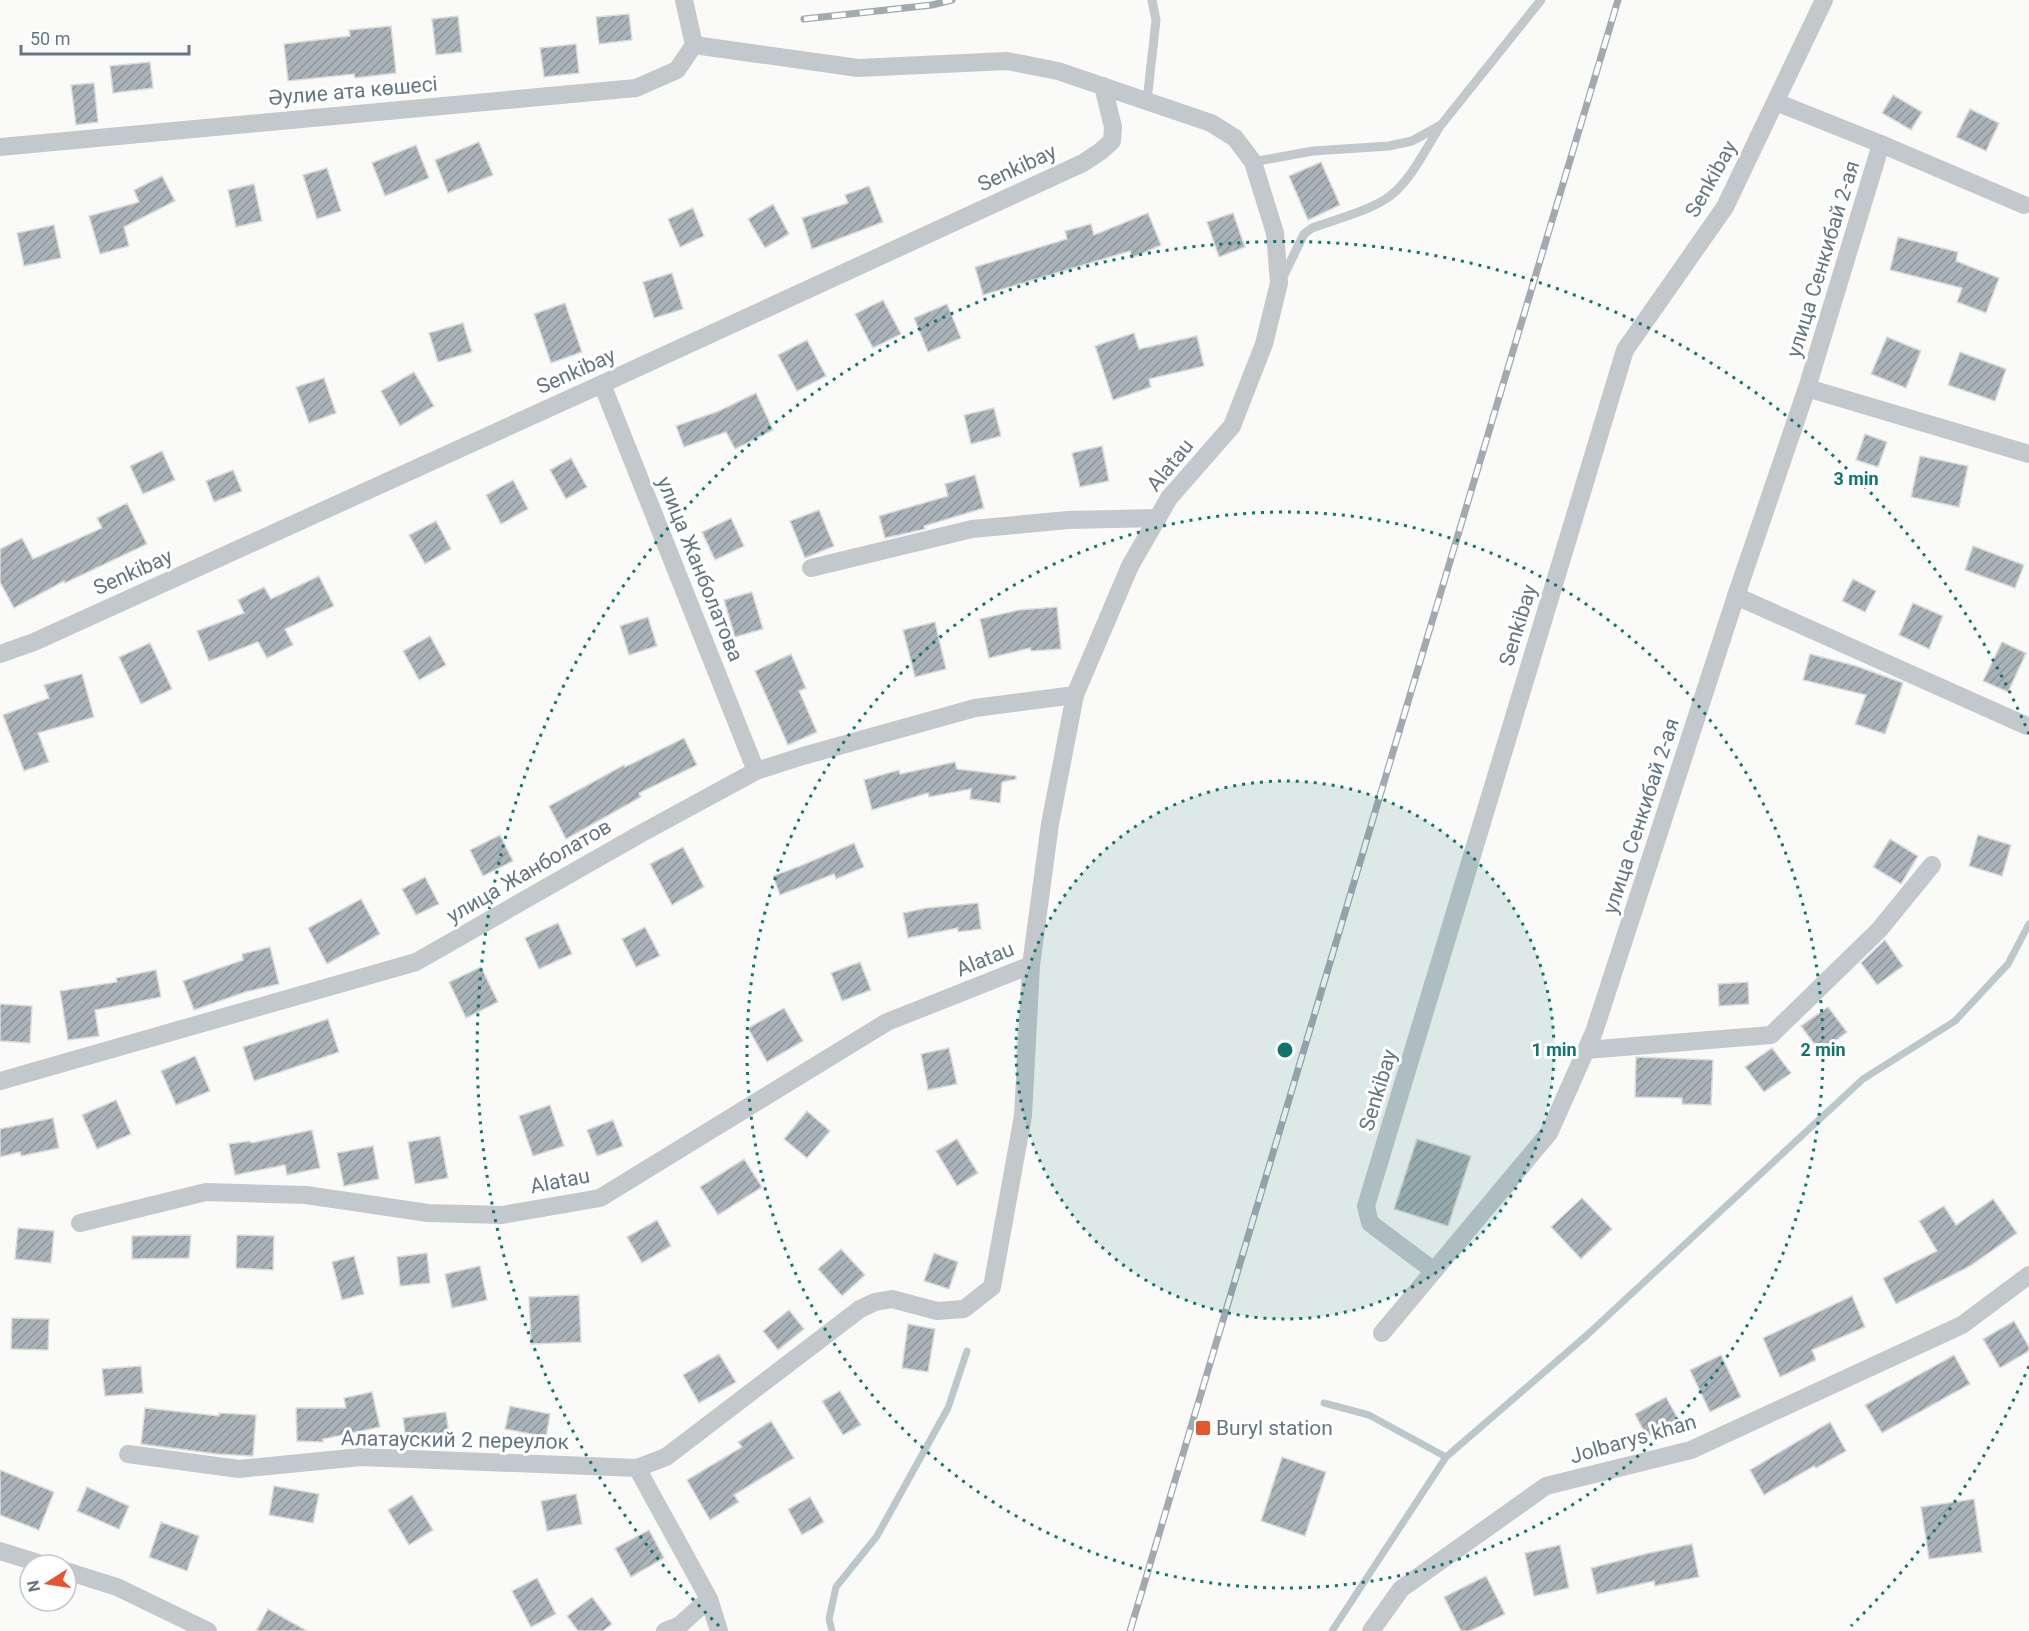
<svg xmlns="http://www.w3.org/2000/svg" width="2029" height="1631" font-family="Roboto,sans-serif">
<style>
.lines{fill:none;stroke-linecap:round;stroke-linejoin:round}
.stream{stroke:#bbc7cb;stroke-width:7}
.building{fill:url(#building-hatch);stroke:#dcdcda;stroke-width:1.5}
.lane{stroke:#c3c8cc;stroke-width:9}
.street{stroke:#c3c8cc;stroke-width:18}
.rail-casing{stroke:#a2aab0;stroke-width:7}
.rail{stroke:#fff;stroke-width:4.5;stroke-dasharray:14;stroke-linecap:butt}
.ring{fill:none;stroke:#0f766e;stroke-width:3;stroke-dasharray:3 6}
.poi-dot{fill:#e4572e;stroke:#fff;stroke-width:2}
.labels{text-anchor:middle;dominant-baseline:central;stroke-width:6;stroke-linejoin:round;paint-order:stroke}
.street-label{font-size:21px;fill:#657683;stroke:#fff}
.poi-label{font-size:21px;fill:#657683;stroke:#fff;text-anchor:start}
.centre{fill:#0f766e;stroke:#fff;stroke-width:3}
.ring-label{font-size:18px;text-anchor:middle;font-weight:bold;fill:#0f766e;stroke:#fff;stroke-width:6;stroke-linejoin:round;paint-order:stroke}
</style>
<defs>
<pattern id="building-hatch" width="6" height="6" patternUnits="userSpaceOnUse" patternTransform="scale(1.5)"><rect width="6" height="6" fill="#aab3b9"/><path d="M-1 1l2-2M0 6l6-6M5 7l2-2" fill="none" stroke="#8e969c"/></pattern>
</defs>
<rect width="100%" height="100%" fill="#fafaf8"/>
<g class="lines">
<g class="stream">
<path d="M1324 1403 1369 1415 1446 1457"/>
<path d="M832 1631 829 1619 836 1587 877 1536 948 1408 967 1351"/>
<path d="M1332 1631 1446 1457 1587 1335 1863 1079 1955 1021 2008 964 2029 924"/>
</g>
</g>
<g class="building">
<path d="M629 14 632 40 599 44 596 17Z"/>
<path d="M458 16 462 52 436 55 432 19Z"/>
<path d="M391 26 396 73 355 78 354 74 288 81 284 44 350 36 349 30Z"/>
<path d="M576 44 579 73 544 77 540 48Z"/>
<path d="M150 62 153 88 113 93 110 66Z"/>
<path d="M94 83 98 122 76 125 71 85Z"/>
<path d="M1893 95 1922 112 1911 130 1882 113Z"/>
<path d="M1970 109 1999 123 1986 151 1956 137Z"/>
<path d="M479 142 493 175 448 193 435 160Z"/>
<path d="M416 145 429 178 385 196 372 163Z"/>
<path d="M1321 162 1340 205 1308 220 1289 176Z"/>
<path d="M327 168 341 211 317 219 303 175Z"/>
<path d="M162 176 175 201 124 227 129 246 100 254 89 216 139 202 134 190Z"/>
<path d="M254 184 262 221 236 227 228 190Z"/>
<path d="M869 186 883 222 812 249 802 218 848 203 845 195Z"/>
<path d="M773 204 789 234 765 248 748 219Z"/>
<path d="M693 208 704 236 680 247 668 219Z"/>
<path d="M1148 213 1161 245 1132 258 1130 251 983 295 975 267 1067 239 1065 231 1091 224 1094 235Z"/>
<path d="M1233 213 1245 247 1219 257 1207 222Z"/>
<path d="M54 225 61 258 24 266 17 233Z"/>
<path d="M1898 237 1958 252 1956 261 1999 278 1986 313 1957 302 1962 288 1890 270Z"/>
<path d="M672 273 683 309 654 318 643 282Z"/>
<path d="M883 300 901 334 873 348 855 314Z"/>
<path d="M565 303 582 352 551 363 534 314Z"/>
<path d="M947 304 961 338 928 352 914 318Z"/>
<path d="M463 323 472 352 438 362 429 333Z"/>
<path d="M1134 333 1139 349 1197 336 1204 366 1149 379 1151 387 1113 400 1095 346Z"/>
<path d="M1887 337 1921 351 1906 388 1871 374Z"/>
<path d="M807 340 826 376 797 391 778 355Z"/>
<path d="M1960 352 2006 369 1995 401 1948 385Z"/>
<path d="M414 372 434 406 400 426 381 391Z"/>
<path d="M324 378 336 413 309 423 296 387Z"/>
<path d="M756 393 773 430 735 449 726 432 684 447 676 426 719 411Z"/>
<path d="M994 408 1001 436 971 444 964 415Z"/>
<path d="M1865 434 1887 442 1878 467 1856 460Z"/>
<path d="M1102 446 1109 481 1080 487 1072 453Z"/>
<path d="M162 451 175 480 143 494 130 466Z"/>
<path d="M1920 456 1968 466 1959 507 1911 497Z"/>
<path d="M571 458 587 487 566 499 550 470Z"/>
<path d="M233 470 242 491 214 502 206 481Z"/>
<path d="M975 475 984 508 924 526 925 529 885 538 879 516 948 496 945 484Z"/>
<path d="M513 480 528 509 501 524 486 495Z"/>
<path d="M127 503 147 544 65 583 64 581 14 608 0 582V549L22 538 33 559 102 528 97 518Z"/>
<path d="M819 510 834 546 805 558 790 521Z"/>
<path d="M731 518 744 546 715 560 702 532Z"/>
<path d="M436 521 451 549 425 564 409 535Z"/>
<path d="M1973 546 2024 565 2015 588 1965 570Z"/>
<path d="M319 576 334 606 285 629 293 645 267 658 258 642 209 661 197 631 244 613 238 600 264 587 271 599Z"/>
<path d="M1853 579 1876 591 1865 612 1842 601Z"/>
<path d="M752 592 763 629 735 637 724 600Z"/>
<path d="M1913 603 1943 616 1929 649 1899 635Z"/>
<path d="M1057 607 1061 649 1031 651 1030 648 989 658 980 619 1019 610Z"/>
<path d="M648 617 657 646 629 655 620 626Z"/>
<path d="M935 622 946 669 915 677 903 630Z"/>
<path d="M430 636 446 665 419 680 403 651Z"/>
<path d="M2002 642 2026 653 2008 692 1983 681Z"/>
<path d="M150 643 172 689 141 704 119 657Z"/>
<path d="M791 654 806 688 799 691 817 732 788 745 755 671Z"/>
<path d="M1810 654 1856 666 1903 683 1885 734 1855 724 1866 695 1803 680Z"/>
<path d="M82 674 94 717 38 733 49 762 24 771 3 715 49 698 44 685Z"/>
<path d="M684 738 697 765 639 793 641 797 566 839 549 806 624 765 625 767Z"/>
<path d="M955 762 957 769 1016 776V779L1002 782 1000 803 970 799 971 789 929 797 928 793 872 810 864 780 899 770 900 774Z"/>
<path d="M500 835 513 861 483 876 470 850Z"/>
<path d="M1978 835 2011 845 2002 876 1969 866Z"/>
<path d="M1890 839 1918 856 1901 884 1873 867Z"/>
<path d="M854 843 864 867 836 879 834 874 780 895 773 876 800 866Z"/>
<path d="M683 847 704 887 672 905 650 864Z"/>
<path d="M425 877 439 904 416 915 402 889Z"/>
<path d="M361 899 380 934 327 964 308 928Z"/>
<path d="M978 903 981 929 958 932V928L908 938 903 913 927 908Z"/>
<path d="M558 923 572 954 539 969 525 938Z"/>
<path d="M645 927 660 956 636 967 622 939Z"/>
<path d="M1885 940 1903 966 1877 985 1861 963Z"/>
<path d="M270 947 279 984 245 992 194 1010 183 981 243 960 242 954Z"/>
<path d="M860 962 871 990 842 1001 831 973Z"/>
<path d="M481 967 498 1002 466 1018 449 982Z"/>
<path d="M156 970 161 997 95 1010 99 1036 68 1040 60 991 117 982 116 978Z"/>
<path d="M1748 982 1749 1004 1719 1006 1718 984Z"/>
<path d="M0 1004 32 1006 30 1043 0 1041Z"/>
<path d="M1828 1007 1847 1032 1820 1052 1801 1026Z"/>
<path d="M784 1008 803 1041 767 1062 748 1028Z"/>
<path d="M328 1019 339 1052 254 1081 243 1047Z"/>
<path d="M949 1048 957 1084 928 1090 921 1054Z"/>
<path d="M1772 1048 1791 1073 1764 1092 1745 1067Z"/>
<path d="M195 1056 210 1091 176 1105 161 1071Z"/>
<path d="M1636 1057 1713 1060 1711 1105 1682 1104V1098L1635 1097Z"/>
<path d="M116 1100 131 1134 97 1149 82 1115Z"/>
<path d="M550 1105 564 1146 533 1156 519 1116Z"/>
<path d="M807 1111 830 1131 807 1158 784 1139Z"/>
<path d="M53 1118 59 1148 21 1156 20 1152 0 1157V1129Z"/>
<path d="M613 1120 623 1146 597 1156 587 1130Z"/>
<path d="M312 1130 320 1168 287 1175 285 1165 235 1175 229 1144 250 1141 251 1143Z"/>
<path d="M440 1136 448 1178 415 1184 408 1142Z"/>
<path d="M957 1139 978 1173 957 1186 936 1151Z"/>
<path d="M1417 1139 1471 1156 1448 1226 1394 1209Z"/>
<path d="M373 1146 379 1179 344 1186 337 1153Z"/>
<path d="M744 1159 762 1187 718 1215 700 1187Z"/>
<path d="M1582 1198 1612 1229 1581 1259 1551 1227Z"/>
<path d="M1993 1199 2017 1233 1970 1266 1896 1304 1883 1278 1937 1251 1919 1221 1944 1206 1956 1225Z"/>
<path d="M657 1220 671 1246 642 1263 627 1237Z"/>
<path d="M18 1228 54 1231 51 1263 15 1259Z"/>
<path d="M191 1235 189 1258 132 1259V1236Z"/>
<path d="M237 1235 274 1236 273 1270 236 1268Z"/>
<path d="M841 1249 865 1275 842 1296 818 1269Z"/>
<path d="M427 1253 430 1283 400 1286 397 1257Z"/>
<path d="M934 1253 958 1262 949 1289 924 1281Z"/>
<path d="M354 1256 364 1294 342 1300 332 1262Z"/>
<path d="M480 1266 487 1300 452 1308 445 1274Z"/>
<path d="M579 1295 581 1342 531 1344 529 1297Z"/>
<path d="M1852 1296 1865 1327 1812 1350 1816 1360 1780 1377 1763 1338Z"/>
<path d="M789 1310 804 1329 778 1350 763 1331Z"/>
<path d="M12 1318 49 1319 48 1350 11 1349Z"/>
<path d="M2014 1321 2029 1347V1351L2000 1368 1983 1339Z"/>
<path d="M908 1324 935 1329 928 1372 902 1368Z"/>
<path d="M719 1354 736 1382 699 1403 683 1375Z"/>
<path d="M1721 1355 1741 1397 1710 1412 1690 1370Z"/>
<path d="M1954 1355 1970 1384 1882 1433 1865 1405Z"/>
<path d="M141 1366 143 1393 105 1396 102 1369Z"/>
<path d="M840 1391 861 1425 843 1435 822 1401Z"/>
<path d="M372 1392 380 1427 323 1439V1442L297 1441 296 1408H346L344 1398Z"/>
<path d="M1666 1397 1678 1419 1647 1437 1635 1414Z"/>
<path d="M510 1406 550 1414 546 1437 505 1429Z"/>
<path d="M145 1408 219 1416V1413L256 1415 253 1456 217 1454 141 1444Z"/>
<path d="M446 1412 450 1442 407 1447 403 1418Z"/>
<path d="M771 1421 794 1458 734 1495 739 1502 710 1520 687 1480 742 1447 738 1442Z"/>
<path d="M1830 1422 1846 1451 1816 1468 1814 1466 1764 1495 1750 1470Z"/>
<path d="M1282 1457 1326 1472 1305 1536 1261 1521Z"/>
<path d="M0 1470 54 1492 39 1530 0 1515Z"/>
<path d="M274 1486 319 1494 313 1523 269 1515Z"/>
<path d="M87 1487 129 1506 119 1529 77 1511Z"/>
<path d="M576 1494 582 1524 547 1531 541 1501Z"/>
<path d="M412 1495 433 1530 409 1545 388 1510Z"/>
<path d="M810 1497 824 1522 802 1535 788 1509Z"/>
<path d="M1974 1499 1982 1552 1929 1559 1921 1507Z"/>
<path d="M161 1522 199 1536 187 1571 149 1557Z"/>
<path d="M649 1530 664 1558 631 1577 615 1548Z"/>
<path d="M1692 1544 1699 1577 1655 1586 1654 1581 1597 1594 1591 1568 1649 1553Z"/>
<path d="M1560 1545 1569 1588 1534 1596 1525 1553Z"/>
<path d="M1486 1576 1505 1614 1470 1631H1461L1444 1597Z"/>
<path d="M537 1578 556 1614 531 1627 512 1591Z"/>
<path d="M592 1597 612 1624 603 1631H578L567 1616Z"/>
<path d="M268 1609 307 1631H256Z"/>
</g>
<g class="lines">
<g class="lane">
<path d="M1147 101 1156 20 1152 0"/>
<path d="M1253 162 1313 151 1389 146 1412 141 1441 125 1541 0"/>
<path d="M1282 279 1304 234 1312 228C1334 220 1372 210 1390 196 1410 181 1426 149 1439 128"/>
</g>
<g class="street">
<path d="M1776 102 1881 144 2024 205"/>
<path d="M0 147 636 88 677 70 694 45"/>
<path d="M602 384 756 771"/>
<path d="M1807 388 2029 454"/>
<path d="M811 568 972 529 1068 520 1158 518"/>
<path d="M1736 596 2027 726"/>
<path d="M0 654 34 642 602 384 1083 163 1101 151 1112 141 1113 127 1103 86"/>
<path d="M1586 1050 1771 1035 1879 930 1932 865"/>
<path d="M0 1081 416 962 642 833 756 771 803 756 975 708 1075 695"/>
<path d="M80 1223 206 1192 306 1195 428 1213 502 1215 600 1198 887 1022 1031 965"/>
<path d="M1434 1271 1370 1223 1366 1206 1625 350 1725 207 1824 0"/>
<path d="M1382 1333 1549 1133 1594 1032 1736 596 1807 388 1881 144"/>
<path d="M128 1454 239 1469 361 1457 637 1468 666 1457 860 1309 875 1302 892 1299 937 1311 964 1309 992 1287 1023 1116 1031 965 1050 824 1075 695 1130 566 1169 498 1232 426 1264 344 1279 283 1275 233 1253 162 1235 138 1211 123 1058 71 1007 61 858 68 694 45 684 0"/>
<path d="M637 1468 709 1599 680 1625 665 1631"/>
<path d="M0 1551 45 1565"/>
<path d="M66 1571 117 1587 208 1631"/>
<path d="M709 1599 719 1631"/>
<path d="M1371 1631 1401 1589 1546 1486 1691 1450 1962 1325 2029 1275"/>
</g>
<defs>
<g id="rail">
<path d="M804 19 932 5 952 0"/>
<path d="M1130 1631 1618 0"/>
</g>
</defs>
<use href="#rail" class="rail-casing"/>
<use href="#rail" class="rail"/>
</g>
<circle cx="1285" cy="1050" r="269" fill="#0f766e" fill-opacity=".12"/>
<g class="ring">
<circle cx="1285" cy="1050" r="269"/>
<circle cx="1285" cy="1050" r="538"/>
<path d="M2029 1366A808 808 0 0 1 1851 1626M719 1626A808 808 0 1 1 2029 734"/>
</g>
<rect class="poi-dot" x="1195" y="1420" width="16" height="16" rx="3"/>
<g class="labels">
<g class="street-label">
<text transform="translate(353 91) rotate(-5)">Әулие ата көшесі</text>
<text transform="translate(1017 168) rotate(-25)">Senkibay</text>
<text transform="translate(1711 179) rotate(-61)">Senkibay</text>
<text transform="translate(1823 259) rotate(-73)">улица Сенкибай 2-ая</text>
<text transform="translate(576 371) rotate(-24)">Senkibay</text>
<text transform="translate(1170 465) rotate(-51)">Alatau</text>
<text transform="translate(700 569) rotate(68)">улица Жанболатова</text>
<text transform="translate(133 572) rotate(-24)">Senkibay</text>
<text transform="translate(1518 625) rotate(-73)">Senkibay</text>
<text transform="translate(1641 816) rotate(-72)">улица Сенкибай 2-ая</text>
<text transform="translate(529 871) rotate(-30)">улица Жанболатов</text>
<text transform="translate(985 959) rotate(-22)">Alatau</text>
<text transform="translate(1378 1090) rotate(-73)">Senkibay</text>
<text transform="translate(560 1181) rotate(-11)">Alatau</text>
<text transform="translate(1633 1439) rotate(-16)">Jolbarys khan</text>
<text transform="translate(455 1440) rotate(1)">Алатауский 2 переулок</text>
</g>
<g class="poi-label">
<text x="1216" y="1428">Buryl station</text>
</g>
</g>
<circle cx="1285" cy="1050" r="9" class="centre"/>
<g class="ring-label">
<text x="1856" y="485">3 min</text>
<text x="1554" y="1056">1 min</text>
<text x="1823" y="1056">2 min</text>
</g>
<g transform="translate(48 1583) rotate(258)"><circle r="28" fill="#ffffff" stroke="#c1c8cd" stroke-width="1.5"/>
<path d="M0-4.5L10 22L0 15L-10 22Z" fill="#e4572e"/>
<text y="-9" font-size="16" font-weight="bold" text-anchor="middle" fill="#657683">N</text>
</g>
<path d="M21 45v9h168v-9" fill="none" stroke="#657683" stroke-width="3"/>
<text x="30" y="45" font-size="18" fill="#657683" stroke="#ffffff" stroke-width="4.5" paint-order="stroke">50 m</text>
</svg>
